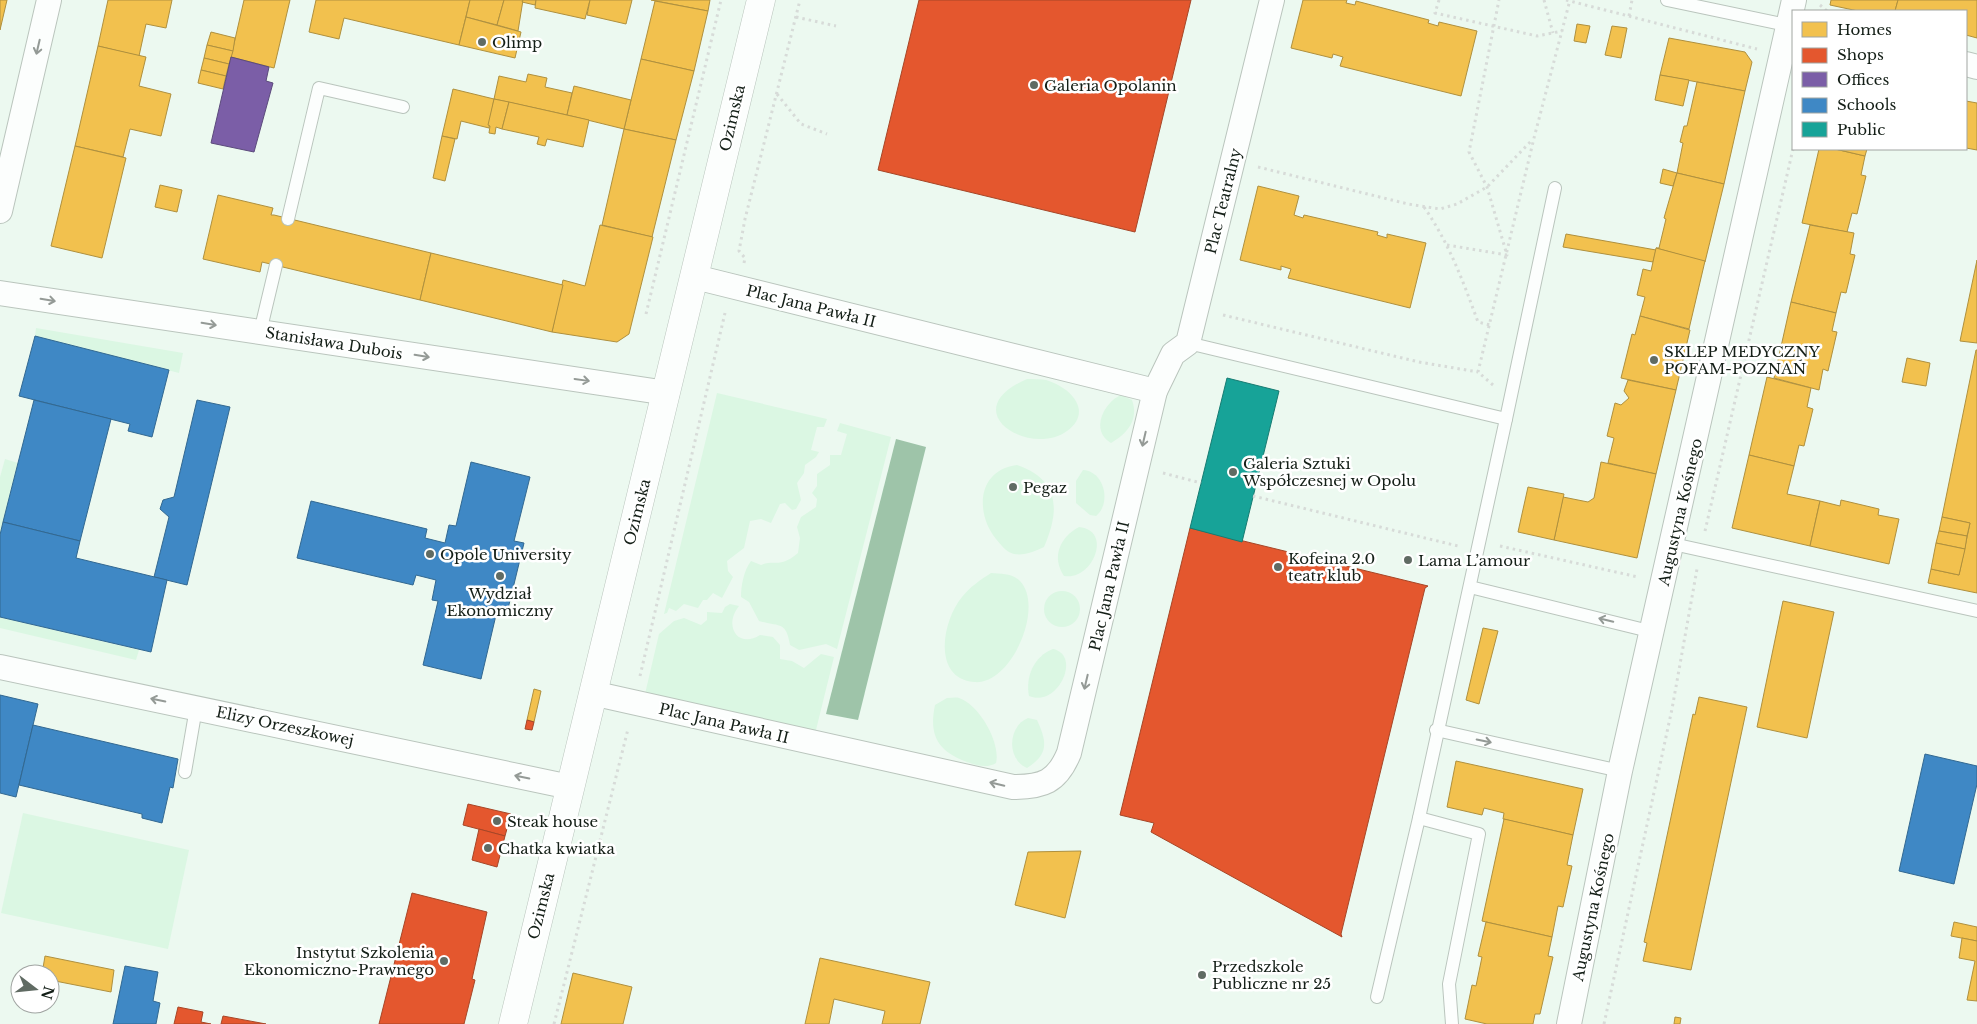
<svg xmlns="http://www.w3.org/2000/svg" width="1977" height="1024" font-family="'Libre Baskerville',serif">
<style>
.green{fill:#dbf7e3}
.water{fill:#9ec4a9}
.homes{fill:#f2c14e;stroke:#af903e}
.shops{fill:#e4572e;stroke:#a64627}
.offices{fill:#7b5ea7;stroke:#5c4b7c}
.schools{fill:#3f88c5;stroke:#326891}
.public{fill:#17a398;stroke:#167b71}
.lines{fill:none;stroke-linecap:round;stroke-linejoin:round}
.lane-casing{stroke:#bac5bd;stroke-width:14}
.street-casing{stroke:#bac5bd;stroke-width:26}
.secondary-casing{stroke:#bac5bd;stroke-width:29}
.path{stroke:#d7dbd8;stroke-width:3;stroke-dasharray:2.5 4;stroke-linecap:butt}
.lane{stroke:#fcfefd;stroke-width:12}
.street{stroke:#fcfefd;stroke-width:24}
.secondary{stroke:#fcfefd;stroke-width:28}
.oneway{stroke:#949a96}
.poi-dot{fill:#606b63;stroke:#fff;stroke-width:2}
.labels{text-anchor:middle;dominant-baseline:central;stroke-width:5;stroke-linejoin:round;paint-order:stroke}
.poi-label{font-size:15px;fill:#141f17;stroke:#fff;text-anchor:start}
.street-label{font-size:15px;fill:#141f17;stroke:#fff}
</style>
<rect width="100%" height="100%" fill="#ecf9f0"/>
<g class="green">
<path d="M36 328 183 353 179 373 35 336Z"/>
<path d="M1027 379C1033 379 1040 379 1046 380 1070 387 1094 411 1067 431 1030 458 953 411 1027 379Z"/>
<path d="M717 393 827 419 824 427H817L811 450 819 452 816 457 805 465 804 473 797 483 801 500 796 509 792 510 785 503 780 504 771 523 761 519 750 521 744 548 727 561 728 571 733 577 722 598 713 593 707 600H703L698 608 684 604 676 611 669 608 667 613 664 614Z"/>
<path d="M1121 395 1132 400C1139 419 1128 433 1111 443 1090 431 1103 403 1121 395Z"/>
<path d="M840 423 891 437 837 649 826 644 799 650 790 645C786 621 780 627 759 621L749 602 741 597C741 585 744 570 751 561L761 565C776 559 779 569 798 553L800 538 797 527 801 517 816 507 817 499 812 493 817 486V474L830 465V455H841L847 434 837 431Z"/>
<path d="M5 459 18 463 0 535V477Z"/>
<path d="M1017 465C1060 480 1060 510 1044 547 1036 551 1024 556 1014 554 1006 552 1001 545 996 539 975 513 977 470 1017 465Z"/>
<path d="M1083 470C1104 471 1112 503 1096 516L1090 515 1076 503V481Z"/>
<path d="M1079 527C1113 530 1093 581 1064 576 1051 557 1060 537 1079 527Z"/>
<path d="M991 573C1001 574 1012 573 1020 581 1045 607 1011 686 974 682 932 678 942 621 962 597 970 587 980 580 991 573Z"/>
<circle cx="1062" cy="609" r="18"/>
<path d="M730 604 739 606C723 626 738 649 760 635L773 637 780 645V659L792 661 804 668 821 654 834 657 815 734 645 694 659 634 674 621 684 618 701 625 707 620V612L722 613 725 607Z"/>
<path d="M0 617 139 650 136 660 0 628Z"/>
<path d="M1053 649C1082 655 1058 708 1029 696 1025 677 1034 656 1053 649Z"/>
<path d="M947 698C951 698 956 697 959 698 980 705 1001 744 996 763 988 768 979 766 970 763 940 753 928 738 935 705Z"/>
<path d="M1028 718 1037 720C1047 742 1049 754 1027 768 1006 759 1008 726 1028 718Z"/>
<path d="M23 813 189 850 168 949 1 913Z"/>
</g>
<path class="water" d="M896 439 926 447 858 720 826 714Z"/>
<g class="homes">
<path d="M0 0H7L0 30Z"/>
<path d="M108 0H172L166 28 146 24 139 56 98 46Z"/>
<path d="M244 0H290L274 68 231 57Z"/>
<path d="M316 0H470L459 45 344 18 339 39 309 32Z"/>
<path d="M470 0H504L497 25 466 17Z"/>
<path d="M504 0H523L518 31 497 25Z"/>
<path d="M523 0H536L535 5 522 2Z"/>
<path d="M536 0H590L585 19 535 8Z"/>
<path d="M590 0H632L626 24 587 15Z"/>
<path d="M651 0H710L708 11Z"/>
<path d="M1303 0H1347L1346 3 1355 5 1356 1 1429 20 1428 23 1438 26 1439 22 1477 31 1461 96 1340 66 1343 57 1333 54 1332 58 1291 48Z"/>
<path d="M1831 0H1898L1895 11H1858L1830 5Z"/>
<path d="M1898 0H1977V38L1966 35V11H1895Z"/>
<path d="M655 1 708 11 694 71 641 59Z"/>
<path d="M466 17 521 32 515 58 459 45Z"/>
<path d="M1577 24 1590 26 1586 43 1574 41Z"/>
<path d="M1612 26 1627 28 1621 58 1605 55Z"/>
<path d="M211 32 235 38 233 51 207 45Z"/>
<path d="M1669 38 1745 52 1752 62 1745 91 1660 75Z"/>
<path d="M207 45 233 51 229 64 204 58Z"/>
<path d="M98 46 146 57 139 86 171 94 161 136 130 129 123 157 75 146Z"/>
<path d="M204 58 229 64 226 76 201 70Z"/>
<path d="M641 59 694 71 676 140 624 129Z"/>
<path d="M201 70 226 76 223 89 198 83Z"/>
<path d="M528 74 547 78 545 87 572 93 567 115 494 99 499 76 526 82Z"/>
<path d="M1660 75 1689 80 1683 106 1655 100Z"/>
<path d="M1697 82 1745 91 1724 184 1677 173 1683 143 1680 142 1684 126H1687Z"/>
<path d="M574 86 631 100 624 129 567 115Z"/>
<path d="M453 89 494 99 489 128 461 121 457 139 442 136Z"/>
<path d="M494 99 509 102 502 129 496 127 495 134 489 133 490 126 488 125Z"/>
<path d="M1966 101 1977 103V150L1966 148Z"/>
<path d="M509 102 589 120 583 147 547 139 545 146 537 144 539 137 502 129Z"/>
<path d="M624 129 676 140 652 237 602 225Z"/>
<path d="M442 136 455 139 445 181 433 178Z"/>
<path d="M75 146 126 158 102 258 51 246Z"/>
<path d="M1819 149H1835L1865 156 1861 175 1866 176 1857 214 1852 213 1847 232 1802 223Z"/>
<path d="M1835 149H1867L1865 156Z"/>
<path d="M1663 169 1677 173 1673 186 1660 183Z"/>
<path d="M1677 173 1724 184 1705 262 1656 248H1659L1666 219 1664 218Z"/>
<path d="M160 185 182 190 177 212 155 207Z"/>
<path d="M1258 186 1299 196 1294 215 1303 218 1304 215 1378 232 1377 235 1387 238V234L1426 243 1410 308 1288 278 1291 269 1281 266V270L1240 260Z"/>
<path d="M218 195 273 208 271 215H274L431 253 420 300 262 262 260 272 203 259Z"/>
<path d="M600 225 653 237 629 334 617 342 552 332 563 280 585 286Z"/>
<path d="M1810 225 1854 233 1850 254 1855 255 1846 293 1841 292 1836 313 1791 302Z"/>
<path d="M1566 234 1656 250 1653 262 1563 247Z"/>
<path d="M1656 248 1705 261 1689 329 1640 316 1645 297 1637 295 1643 269 1651 271Z"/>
<path d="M431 253 563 285 552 332 420 300Z"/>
<path d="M1977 260V343L1960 341Z"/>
<path d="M1791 302 1836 313 1832 331 1837 332 1828 371 1823 369 1819 390 1774 378Z"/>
<path d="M1640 316 1690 330 1676 390 1621 378 1632 334 1635 335Z"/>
<path d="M1976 350H1977V593L1928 583 1931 569 1959 575 1970 523 1942 517Z"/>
<path d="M1907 358 1930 363 1926 386 1902 382Z"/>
<path d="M1767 377 1811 388 1807 407 1813 409 1804 446 1799 445 1794 466 1749 455Z"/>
<path d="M1628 380 1676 390 1656 474 1608 463 1614 438 1607 436 1615 403 1621 405 1629 398 1624 391Z"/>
<path d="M1749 455 1794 466 1787 494 1820 501 1810 546 1732 528Z"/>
<path d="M1601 462 1656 474 1637 558 1554 540 1563 497 1588 502 1594 498Z"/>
<path d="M1528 487 1564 494 1554 540 1518 532Z"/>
<path d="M1841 500 1879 509 1878 515 1899 519 1889 564 1810 546 1820 501 1840 506Z"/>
<path d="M1942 517 1970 523 1967 536 1939 531Z"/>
<path d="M1939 531 1967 536 1965 549 1936 543Z"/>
<path d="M1936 543 1965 549 1959 575 1931 569Z"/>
<path d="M1783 601 1834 612 1807 738 1757 727Z"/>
<path d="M1483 628 1498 631 1479 704 1466 700Z"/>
<path d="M534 689 541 691 534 722 527 720Z"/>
<path d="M1699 697 1747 707 1691 970 1643 961 1647 943 1644 942 1655 892 1693 714 1695 715Z"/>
<path d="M1456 761 1583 789 1573 835 1503 819 1504 813 1484 808 1482 815 1447 807Z"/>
<path d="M1504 819 1573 835 1567 865 1572 866 1563 907 1558 906 1552 937 1482 921Z"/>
<path d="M1081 851 1065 918 1015 905 1028 852Z"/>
<path d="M1486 922 1552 937 1548 956 1553 957 1540 1014H1535L1533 1024H1487L1465 1019 1472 985 1476 986 1482 957 1478 956Z"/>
<path d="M1954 922 1977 927V941L1951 936Z"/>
<path d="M1962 938 1977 941V1001L1967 1000 1975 961 1959 958Z"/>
<path d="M45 956 114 970 111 992 50 980V974H42Z"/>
<path d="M820 958 930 982 920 1024H882L885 1011 834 999 829 1024H805Z"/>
<path d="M573 973 632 987 623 1024H561Z"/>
<path d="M1675 1017 1681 1018 1680 1024H1674Z"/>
</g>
<g class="shops">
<path d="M919 0H1191L1135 232 878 170Z"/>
<path d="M1190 528 1428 586 1425 588 1341 934 1342 937 1151 832 1154 823 1120 815Z"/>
<path d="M527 720 534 722 532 730 525 729Z"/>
<path d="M468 804 511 814 505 836 463 825Z"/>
<path d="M479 829 505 836 497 867 472 860Z"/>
<path d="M412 893 487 912 472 979 475 980 464 1024H379Z"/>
<path d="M178 1007 203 1012 201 1022 211 1024H174Z"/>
<path d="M223 1016 266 1024H221Z"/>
</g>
<path class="offices" d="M231 57 269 67 266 81 273 83 254 152 211 143Z"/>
<g class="schools">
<path d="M35 336 169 370 152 437 128 431 130 424 19 396Z"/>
<path d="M34 400 111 419 80 541 3 522Z"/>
<path d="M197 400 230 407 187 585 154 577 169 517 160 509 163 500 174 497Z"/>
<path d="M471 462 530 477 514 541 524 543 506 617 496 615 481 679 423 665 438 601 432 600 436 580 416 575 413 585 297 558 311 501 427 529 425 538 445 543 449 525 456 526Z"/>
<path d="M3 522 80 541 76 558 167 580 151 652 0 617V535Z"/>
<path d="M0 695 38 704 16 797 0 793Z"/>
<path d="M33 725 178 759 173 788 170 787 162 823 142 818V814L19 785Z"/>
<path d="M1925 754 1977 766V784L1954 884 1899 871Z"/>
<path d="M125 966 158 972 153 1001 160 1003 156 1024H113Z"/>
</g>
<path class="public" d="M1227 378 1279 391 1242 542 1190 528Z"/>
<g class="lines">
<defs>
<g id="lane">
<path d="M1667 0 1787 25"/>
<path d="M288 219 319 88 403 107"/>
<path d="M260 332 276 265"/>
<path d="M1188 343 1506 419 1419 818 1479 834 1449 984 1452 1024"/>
<path d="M1506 419 1555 188"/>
<path d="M1673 544 1977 611"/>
<path d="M1470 587 1653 632"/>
<path d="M1436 730 1620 771"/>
<path d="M185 772 196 708"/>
<path d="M1377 997 1419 818"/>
</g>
<g id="street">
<path d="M1966 64 1977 67"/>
<path d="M0 211 49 0"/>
<path d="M695 277 1155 391"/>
<path d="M0 293 667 393"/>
<path d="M0 667 570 787"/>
<path d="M592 693 1013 787C1043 787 1057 782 1069 753L1155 391 1173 354 1188 343 1272 0"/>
<path d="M1569 1024 1620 771 1794 0"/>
</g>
<path id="secondary" d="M513 1024 761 0"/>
</defs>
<use href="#lane" class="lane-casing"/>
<use href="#street" class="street-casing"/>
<use href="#secondary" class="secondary-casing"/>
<g class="path">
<path d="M1439 0 1435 13 1537 36 1562 31"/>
<path d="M1544 0 1553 33"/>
<path d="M1566 0 1757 49"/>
<path d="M1820 5 1827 11"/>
<path d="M1629 16 1632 0"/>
<path d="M796 17 836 26"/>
<path d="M777 94 801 124 827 134"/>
<path d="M1258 167 1408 204 1440 209 1457 204 1487 187 1533 139"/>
<path d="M1424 207C1449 243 1463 281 1478 322L1490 325"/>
<path d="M1447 245 1507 255 1487 187 1469 152 1499 0"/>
<path d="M744 263 745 258 739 251 745 219 800 0"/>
<path d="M646 314 721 0"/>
<path d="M1223 315 1419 362 1478 372"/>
<path d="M1493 385 1478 372 1534 138 1570 0"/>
<path d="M1163 473 1201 483"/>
<path d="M1253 496 1458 546"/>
<path d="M1705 531 1793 149"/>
<path d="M1500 546 1638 577"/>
<path d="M640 676 725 313"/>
<path d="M554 1024 628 729"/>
<path d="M1604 1024 1672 709 1697 569"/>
</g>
<use href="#lane" class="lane"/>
<use href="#street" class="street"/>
<use href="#secondary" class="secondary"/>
</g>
<defs><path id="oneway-shaft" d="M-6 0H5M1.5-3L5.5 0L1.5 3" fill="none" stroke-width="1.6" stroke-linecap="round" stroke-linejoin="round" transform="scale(1.25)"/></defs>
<g class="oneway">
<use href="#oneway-shaft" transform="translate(38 47) rotate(103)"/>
<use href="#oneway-shaft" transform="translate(48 300) rotate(9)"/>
<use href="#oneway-shaft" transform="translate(209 324) rotate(9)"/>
<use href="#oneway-shaft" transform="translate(422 356) rotate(9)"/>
<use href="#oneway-shaft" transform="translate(582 380) rotate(8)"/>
<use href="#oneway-shaft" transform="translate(1144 439) rotate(103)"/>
<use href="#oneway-shaft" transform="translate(1606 620) rotate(-166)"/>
<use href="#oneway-shaft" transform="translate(1086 682) rotate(103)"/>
<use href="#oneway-shaft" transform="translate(158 700) rotate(-168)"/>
<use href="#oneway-shaft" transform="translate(1484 741) rotate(12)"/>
<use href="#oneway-shaft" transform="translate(522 777) rotate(-168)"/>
<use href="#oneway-shaft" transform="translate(997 784) rotate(-167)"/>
</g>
<g class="poi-dot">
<circle cx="482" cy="42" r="5"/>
<circle cx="1034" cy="85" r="5"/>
<circle cx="1654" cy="360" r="5"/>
<circle cx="1233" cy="472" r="5"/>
<circle cx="1013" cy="487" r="5"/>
<circle cx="430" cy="554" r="5"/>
<circle cx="1408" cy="560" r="5"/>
<circle cx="1278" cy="567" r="5"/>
<circle cx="500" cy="576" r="5"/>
<circle cx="497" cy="821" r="5"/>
<circle cx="488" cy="848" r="5"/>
<circle cx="444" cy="961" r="5"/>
<circle cx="1202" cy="975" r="5"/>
</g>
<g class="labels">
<g class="poi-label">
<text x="492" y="42">Olimp</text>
<text x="1044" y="85">Galeria Opolanin</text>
<text x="1664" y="351">SKLEP MEDYCZNY<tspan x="1664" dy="17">POFAM-POZNAŃ</tspan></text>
<text x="1243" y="463">Galeria Sztuki<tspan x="1243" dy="17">Współczesnej w Opolu</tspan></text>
<text x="1023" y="487">Pegaz</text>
<text x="440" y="554">Opole University</text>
<text x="1288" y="558">Kofeina 2.0<tspan x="1288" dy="17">teatr klub</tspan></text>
<text x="1418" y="560">Lama L’amour</text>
<text x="500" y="593" text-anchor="middle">Wydział<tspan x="500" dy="17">Ekonomiczny</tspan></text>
<text x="507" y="821">Steak house</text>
<text x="498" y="848">Chatka kwiatka</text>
<text x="434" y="952" text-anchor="end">Instytut Szkolenia<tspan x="434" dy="17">Ekonomiczno-Prawnego</tspan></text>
<text x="1212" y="966">Przedszkole<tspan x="1212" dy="17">Publiczne nr 25</tspan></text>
</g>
<g class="street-label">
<text transform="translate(732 118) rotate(-77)">Ozimska</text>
<text transform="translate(1223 201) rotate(-76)">Plac Teatralny</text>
<text transform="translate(811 306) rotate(14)">Plac Jana Pawła II</text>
<text transform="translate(334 343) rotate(9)">Stanisława Dubois</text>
<text transform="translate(637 512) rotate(-76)">Ozimska</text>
<text transform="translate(1680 512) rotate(-77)">Augustyna Kośnego</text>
<text transform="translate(1109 586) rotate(-77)">Plac Jana Pawła II</text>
<text transform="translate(724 723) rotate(13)">Plac Jana Pawła II</text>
<text transform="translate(285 726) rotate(12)">Elizy Orzeszkowej</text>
<text transform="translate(541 906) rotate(-76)">Ozimska</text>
<text transform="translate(1593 907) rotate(-78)">Augustyna Kośnego</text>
</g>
</g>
<rect x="1792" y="10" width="175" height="140" fill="#ffffff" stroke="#a1a5a2"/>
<rect x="1802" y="22" width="25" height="15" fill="#f2c14e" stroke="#a1a5a2"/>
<text x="1837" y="35" font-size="15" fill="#141f17">Homes</text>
<rect x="1802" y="48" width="25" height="15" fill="#e4572e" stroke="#a1a5a2"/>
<text x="1837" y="60" font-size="15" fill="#141f17">Shops</text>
<rect x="1802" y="72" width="25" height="15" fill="#7b5ea7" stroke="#a1a5a2"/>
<text x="1837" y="85" font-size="15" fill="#141f17">Offices</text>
<rect x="1802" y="98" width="25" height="15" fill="#3f88c5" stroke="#a1a5a2"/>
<text x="1837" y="110" font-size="15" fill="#141f17">Schools</text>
<rect x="1802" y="122" width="25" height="15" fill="#17a398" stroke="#a1a5a2"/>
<text x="1837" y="135" font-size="15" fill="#141f17">Public</text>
<g transform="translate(35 989) rotate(106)"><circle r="24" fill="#ffffff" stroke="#a1a5a2"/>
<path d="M0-4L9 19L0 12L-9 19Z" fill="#606b63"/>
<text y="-8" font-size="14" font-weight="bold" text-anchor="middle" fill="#141f17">N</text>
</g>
</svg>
